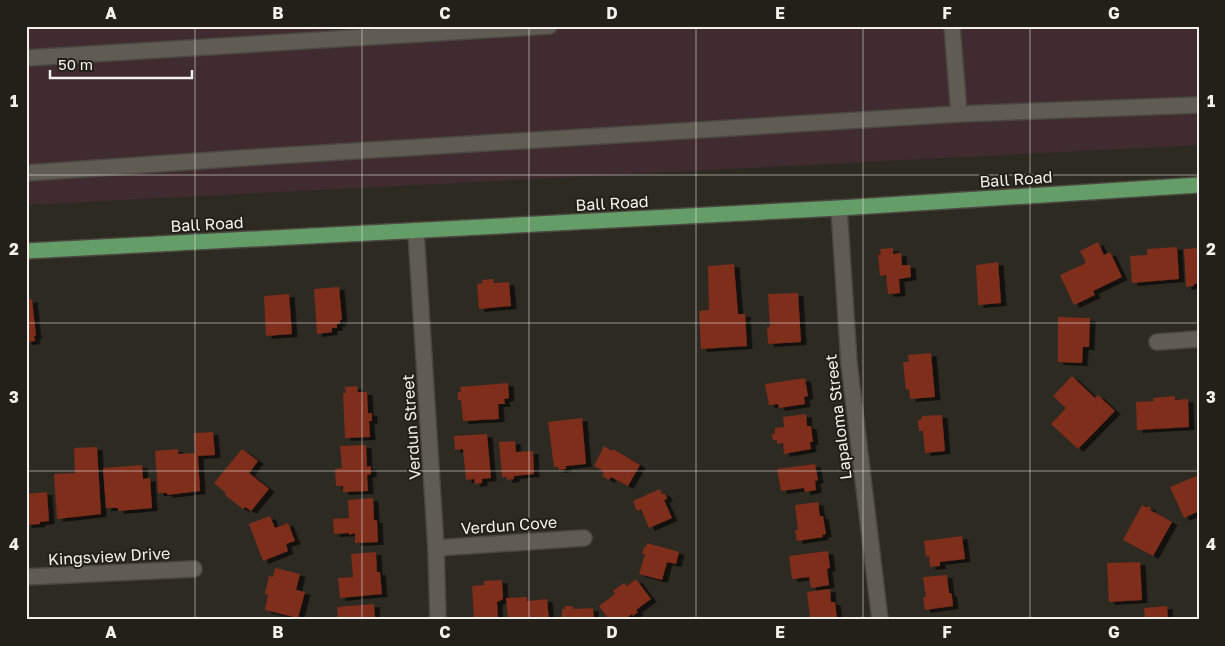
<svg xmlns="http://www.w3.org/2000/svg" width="1225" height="646" font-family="'Golos Text',sans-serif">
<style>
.industrial{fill:#3f2b30}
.building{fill:#7f2d1b;filter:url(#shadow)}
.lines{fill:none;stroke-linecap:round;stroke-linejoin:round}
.minor-casing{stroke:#4b4841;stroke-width:18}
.major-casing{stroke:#4b4841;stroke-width:18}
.minor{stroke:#605c53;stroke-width:15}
.major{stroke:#649d67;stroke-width:15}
.grid{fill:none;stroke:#f4f1ec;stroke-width:1;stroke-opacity:0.55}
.labels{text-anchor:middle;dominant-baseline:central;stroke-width:4;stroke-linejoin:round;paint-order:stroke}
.street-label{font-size:16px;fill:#f4f1ec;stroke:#232019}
.neatline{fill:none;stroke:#f4f1ec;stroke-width:2}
.grid-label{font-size:16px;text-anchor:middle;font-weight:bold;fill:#f4f1ec}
</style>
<defs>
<filter id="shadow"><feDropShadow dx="5.5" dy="3" stdDeviation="0" flood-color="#0009"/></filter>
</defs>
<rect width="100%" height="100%" fill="#2d2a22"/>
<path class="industrial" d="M26 26H1199V145L26 205Z"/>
<g class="building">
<path d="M1098 242 1104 255 1110 252 1122 277 1093 291 1095 295 1074 305 1060 275 1084 264 1086 262 1080 251Z"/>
<path d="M1177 247 1179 279 1132 283 1130 256 1147 255V249Z"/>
<path d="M893 248V254L901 253 902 265H910L911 277 899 279 900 293 888 294 886 275 880 276 878 255 881 254 880 249Z"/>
<path d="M1199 248V284H1194V286L1186 287 1184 249Z"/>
<path d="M998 262 1001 303 978 305 976 265Z"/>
<path d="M734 264 738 314H745L747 346 701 349 699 311 709 310 708 266Z"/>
<path d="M493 279 494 283 509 282 511 306 479 309 477 284 483 283 482 280Z"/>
<path d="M339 287 342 320H340V324H337V328H332V332L317 334 314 289Z"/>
<path d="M798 293 801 342 768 344 767 327H770L768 294Z"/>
<path d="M289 294 292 334 266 336 264 296Z"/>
<path d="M32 299 36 336H34L35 341 26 342V300Z"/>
<path d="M1058 317 1090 318 1089 347H1083L1082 363 1058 362Z"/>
<path d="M931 353 935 397 910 399 909 389 906 390 903 362H909L908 355Z"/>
<path d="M1072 376 1095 398 1098 395 1115 411 1078 449 1051 424 1066 408 1053 396Z"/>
<path d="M805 378 808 396 804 397 805 404 779 408 778 404 769 405 765 384Z"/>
<path d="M508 383 509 398 504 399 505 404H498L499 419 463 421 461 400H458V392H461L460 387Z"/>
<path d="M357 386 358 392H367L368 413H372V421H369L370 437 345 438 343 393H346L345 387Z"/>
<path d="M1175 396V400L1188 399 1189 427 1137 430 1136 402 1154 401 1153 398Z"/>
<path d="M806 414 807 426H811L813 442H810L811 449 784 454 783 443 777 444V440H773L772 434 775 433V428L784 427 783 417Z"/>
<path d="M942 415 945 451 925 453 923 431H919L918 420 922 419V416Z"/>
<path d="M582 418 586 464 566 466V469L559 470 558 467H554L548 422Z"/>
<path d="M213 432 215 455 198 456 200 491 167 495V493H158L155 451 178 449V454L195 453 194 433Z"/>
<path d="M487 434 491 478 482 479V483L475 484 474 479 466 480 463 449 455 450 454 436Z"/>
<path d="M515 441 516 452 533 451 534 474 514 476V479L507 480V477H502L499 442Z"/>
<path d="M366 445 367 467 371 466V474L367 475 368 491 343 492V486H336L335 469 342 468 340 446Z"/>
<path d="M604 446 612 451 613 449 640 465 628 486 611 477 609 480 602 476 604 473 601 471 602 470 594 466Z"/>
<path d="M97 447 101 514 57 519 54 474 75 473 74 448Z"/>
<path d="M242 449 258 461 249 473 269 489 251 511 245 507 243 509 225 495 226 493 214 483Z"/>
<path d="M815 464 818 480 815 481 816 490 805 492 804 488 781 491 777 469Z"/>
<path d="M142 465 143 479 150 478 152 508 118 511V508H106L103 468Z"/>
<path d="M1199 475V511L1184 518 1170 487Z"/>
<path d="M660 489 662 494 665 493 667 499 664 500 672 518 649 528 641 509 637 511 633 501Z"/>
<path d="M47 492 49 521 40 522V524L26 525V494Z"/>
<path d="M373 498 374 520H377L378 542 355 543V533L349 535V533L334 534 333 519 349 518 348 500Z"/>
<path d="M818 502 820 516H823L826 534 822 535 823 537 797 541 795 530H798L795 505Z"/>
<path d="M1142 505 1147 508 1148 506 1151 508 1150 510 1172 522 1153 556 1123 540Z"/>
<path d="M270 516 275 528 288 523 295 541 286 544 288 551 263 561 249 524Z"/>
<path d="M962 536 965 559 940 562V566L930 567 929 556 926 557 924 541Z"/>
<path d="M647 543 679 552 676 564 667 562 662 580 639 574 645 554H642L644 547H646Z"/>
<path d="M828 551 830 568 827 569 829 585 811 588 809 577 792 579 789 556Z"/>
<path d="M376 552 377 572H380L382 594 340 598 338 578 353 577 351 554Z"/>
<path d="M1140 562 1142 600 1109 602 1107 563Z"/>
<path d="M275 568 300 574 296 590 305 592 298 618 265 610 268 595 265 594 269 576 273 577Z"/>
<path d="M947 575 949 593H951L952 596 953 606 925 610 923 597H926L923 577Z"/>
<path d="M636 579 651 599 636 610 638 612 633 616 632 614 624 620H609L599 606 615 594 613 591 624 583 627 586Z"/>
<path d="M502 580 503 599 497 602 498 620H474L472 586 484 585V581Z"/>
<path d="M830 589 831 602H835L837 618 807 620 806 617H810L807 592Z"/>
<path d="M527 597V601L547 599 549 620H508L506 598Z"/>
<path d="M374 604 375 620H338L337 607Z"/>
<path d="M565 606H573V609L593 608 594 620H562V609H565Z"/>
<path d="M1167 606 1168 620H1132V618H1145L1144 608Z"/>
</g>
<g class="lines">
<defs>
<g id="minor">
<path d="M952 26 959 114"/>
<path d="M26 58 549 26"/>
<path d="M26 173 243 158 959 114 1199 105"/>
<path d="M839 208 849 363 880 620"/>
<path d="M416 232 436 548 438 620"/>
<path d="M1157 342 1199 339"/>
<path d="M436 548 584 538"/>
<path d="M26 577 194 569"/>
</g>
<path id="major" d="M26 251 839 208 1199 185"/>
</defs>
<use href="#minor" class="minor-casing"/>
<use href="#major" class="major-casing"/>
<use href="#minor" class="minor"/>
<use href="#major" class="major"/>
</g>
<path class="grid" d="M195 26V620M362 26V620M529 26V620M696 26V620M863 26V620M1030 26V620M26 175H1199M26 323H1199M26 471H1199"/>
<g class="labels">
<g class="street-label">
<text transform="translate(1016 179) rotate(-4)">Ball Road</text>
<text transform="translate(612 203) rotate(-3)">Ball Road</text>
<text transform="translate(207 224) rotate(-3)">Ball Road</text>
<text transform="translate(838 417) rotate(-97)">Lapaloma Street</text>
<text transform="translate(411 427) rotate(-94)">Verdun Street</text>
<text transform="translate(509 525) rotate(-4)">Verdun Cove</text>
<text transform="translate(109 556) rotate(-3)">Kingsview Drive</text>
</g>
</g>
<rect width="1225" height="646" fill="none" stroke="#232019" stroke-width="55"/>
<path d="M50 70v8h142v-8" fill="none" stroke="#f4f1ec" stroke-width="2.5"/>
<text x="58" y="70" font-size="15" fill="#f4f1ec" stroke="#232019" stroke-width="4" paint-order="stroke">50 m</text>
<rect x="28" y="28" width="1170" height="590" class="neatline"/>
<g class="grid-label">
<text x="111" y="19">A</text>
<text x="278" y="19">B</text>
<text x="445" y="19">C</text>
<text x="612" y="19">D</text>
<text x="780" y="19">E</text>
<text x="947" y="19">F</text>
<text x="1114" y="19">G</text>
<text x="14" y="107">1</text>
<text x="1211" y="107">1</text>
<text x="14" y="255">2</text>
<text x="1211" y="255">2</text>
<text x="14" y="403">3</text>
<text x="1211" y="403">3</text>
<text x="14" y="550">4</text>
<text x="1211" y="550">4</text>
<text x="111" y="638">A</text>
<text x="278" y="638">B</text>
<text x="445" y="638">C</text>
<text x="612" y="638">D</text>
<text x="780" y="638">E</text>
<text x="947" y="638">F</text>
<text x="1114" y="638">G</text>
</g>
</svg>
